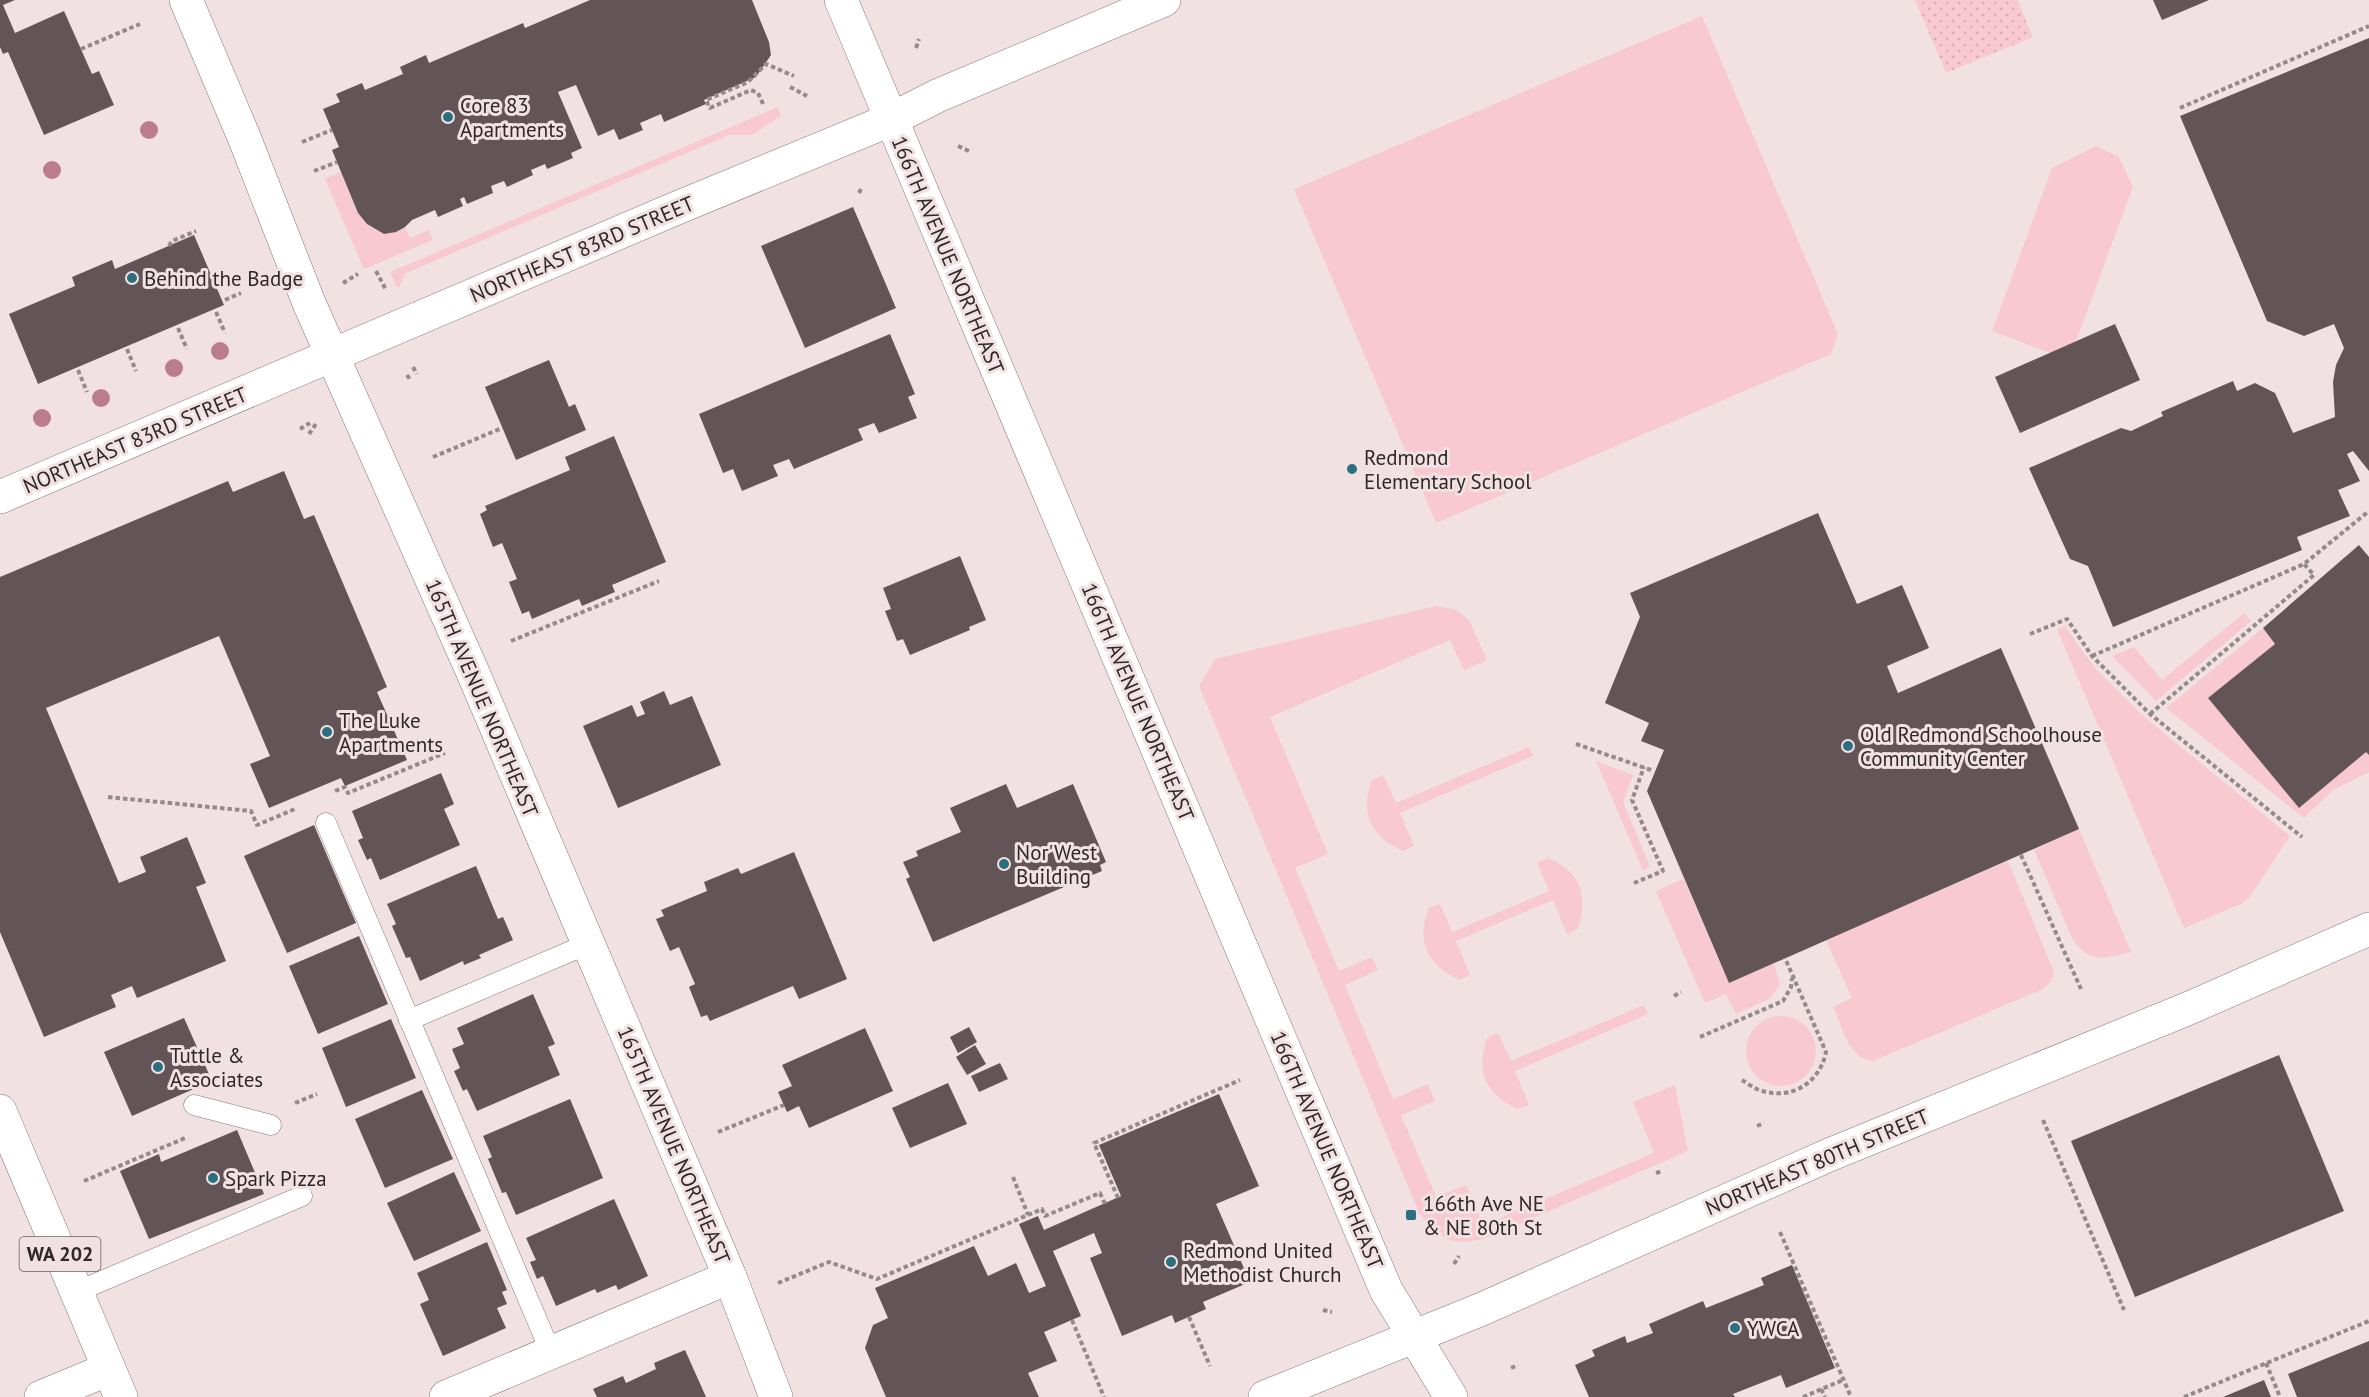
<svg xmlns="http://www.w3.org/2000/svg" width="2369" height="1397" font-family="'PT Sans',sans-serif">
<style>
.grass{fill:#f8c9d1}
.park{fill:url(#park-dots)}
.building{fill:#635557}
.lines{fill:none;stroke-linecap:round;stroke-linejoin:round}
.lane-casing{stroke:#86777a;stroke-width:21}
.street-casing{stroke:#86777a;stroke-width:34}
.secondary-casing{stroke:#86777a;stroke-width:34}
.primary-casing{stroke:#86777a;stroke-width:34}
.path{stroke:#958a8b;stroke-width:4;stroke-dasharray:4.5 3;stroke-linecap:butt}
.lane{stroke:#fff;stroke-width:20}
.street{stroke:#fff;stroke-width:33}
.secondary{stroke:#fff;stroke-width:33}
.primary{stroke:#fff;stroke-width:33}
.tree{fill:#bb7c8e}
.poi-dot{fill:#2b6f80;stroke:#f1e1e3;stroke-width:2}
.labels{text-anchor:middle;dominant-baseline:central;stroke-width:6;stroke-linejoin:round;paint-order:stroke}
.shield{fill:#f1e1e3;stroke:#686061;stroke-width:1.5}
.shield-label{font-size:20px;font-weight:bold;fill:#2e2829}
.poi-label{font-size:21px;fill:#2e2829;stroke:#f1e1e3;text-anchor:start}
.street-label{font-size:21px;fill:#2e2829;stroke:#f1e1e3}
</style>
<defs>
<pattern id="park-dots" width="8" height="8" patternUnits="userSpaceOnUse" patternTransform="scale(1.5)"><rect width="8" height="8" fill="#f8c9d1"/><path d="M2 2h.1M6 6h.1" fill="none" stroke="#d5adb3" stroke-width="1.8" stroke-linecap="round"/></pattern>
</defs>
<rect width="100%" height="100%" fill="#f1e1e3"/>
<g class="grass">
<path d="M1702 16 1838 334 1831 354 1436 523 1294 189Z"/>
<path d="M778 107 781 116 752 135H729L406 273 398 289 390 272Z"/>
<path d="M2096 146 2119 157 2133 187 2069 360 1992 331 2052 168Z"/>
<path d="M341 172C353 201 365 248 405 227L410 238 429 230 433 240 364 269 325 179Z"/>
<path d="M1436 606 1456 610 1469 620 1487 660 1464 670 1450 640 1270 717 1328 854 1295 868 1339 971 1372 957 1378 970 1345 985 1393 1099 1428 1084 1435 1101 1401 1115 1436 1197 1466 1185 1483 1225 1654 1153 1633 1102 1675 1085 1688 1151 1492 1236C1454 1248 1443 1242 1419 1213L1199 686 1215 659Z"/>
<path d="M2244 613 2251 621 2156 701 2112 656 2134 647 2162 680Z"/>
<path d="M2065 626 2094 667 2142 715 2290 836 2249 898 2241 904 2184 928 2057 629Z"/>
<path d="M2263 628 2275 644 2209 698 2366 752 2369 755V772L2333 790 2304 818 2166 708Z"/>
<path d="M1529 747 1533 756 1400 813 1414 846 1403 851C1371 837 1359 812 1372 780L1383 775 1396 803Z"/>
<path d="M1596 761 1633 775 1623 802 1650 867 1643 870Z"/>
<path d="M2079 829 2131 952C2104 958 2090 965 2072 938L2034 850Z"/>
<path d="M1673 854 1729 983 1774 963 1780 985 1769 999 1736 1014 1726 994 1705 1003 1656 891 1683 879Z"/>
<path d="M1548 858C1582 872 1588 896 1578 929L1567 934 1553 900 1456 941 1470 975 1459 980C1428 964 1415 942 1429 908L1440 904 1452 932 1549 891 1537 863Z"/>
<path d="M2008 861 2054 972 2051 981 2043 989 1873 1061C1848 1058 1843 1028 1833 1007L1852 998 1826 940Z"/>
<path d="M1644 1005 1648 1014 1515 1071 1529 1105 1518 1109C1486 1095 1475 1071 1487 1038L1498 1033 1511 1061Z"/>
<circle cx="1781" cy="1051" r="35"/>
</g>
<path class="park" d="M1915 0H2017L2033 37 1946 73Z"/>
<g class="building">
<path d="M0 0H15L3 5 15 33 64 11 92 74 99 71 114 105 44 135 8 52 3 54 0 47Z"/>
<path d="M590 0H752L769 42 771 55 756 77 704 100 706 104 664 122 661 114 640 123 643 130 619 140 614 129 598 136 576 85 558 92 582 148 571 153 573 158 547 169 545 164 531 170 533 175 507 187 504 181 491 186 493 193 467 204 464 197 460 199 463 206 438 217 435 210 412 220 405 227 396 232 384 234 367 224 358 213 332 150 339 147 323 109 340 102 336 94 362 83 365 90 403 74 400 67 426 55 429 63 523 23 525 28Z"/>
<path d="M2153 0H2209L2162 20Z"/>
<path d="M2369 38V471L2353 451 2347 454 2360 481 2338 490 2350 516 2297 537 2302 550 2113 627 2088 566 2070 559 2029 468 2121 428 2131 431 2163 416 2161 412 2233 381 2237 391 2255 383 2275 393 2293 433 2335 417 2333 382 2336 365 2344 348 2334 324 2304 336 2267 321 2180 116Z"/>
<path d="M853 207 896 308 805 348 761 246Z"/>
<path d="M194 235 224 305 38 384 9 314 75 286 72 277 112 260 115 269Z"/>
<path d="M2115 324 2140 380 2020 433 1995 377Z"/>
<path d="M890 334 915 394 908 397 917 418 879 433 874 423 858 429 863 440 794 469 789 459 773 465 778 476 742 491 733 469 723 473 699 414Z"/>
<path d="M549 360 569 407 575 404 586 430 516 460 485 387Z"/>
<path d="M614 436 666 562 612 585 615 592 582 606 579 599 532 619 529 611 522 614 509 582 517 579 502 543 493 547 480 514 487 510 485 506 570 470 565 457Z"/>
<path d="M284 471 304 519 314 515 387 687 377 692 407 760 345 786 341 778 269 808 250 764 270 756 219 636 46 708 119 883 146 872 140 857 187 837 206 883 196 887 226 961 137 998 132 986 111 995 116 1007 44 1037 0 932V577L228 481 233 492Z"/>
<path d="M1818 513 1857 604 1902 585 1929 648 1887 666 1898 693 2001 648 2079 829 1729 983 1647 791 1664 750 1641 741 1649 723 1605 703 1640 617 1630 593Z"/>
<path d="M2359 545 2369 557V755L2366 752 2299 808 2208 698 2275 644 2263 628Z"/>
<path d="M960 556 986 620 969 627 970 630 910 655 903 639 897 641 885 611 891 609 883 588Z"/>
<path d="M664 691 670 705 692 696 721 765 618 808 583 726 632 705 637 717 645 714 640 702Z"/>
<path d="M441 773 454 804 444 809 460 845 380 880 371 858 367 860 358 840 363 838 352 811Z"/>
<path d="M1006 784 1017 808 1073 784 1106 862 1100 865 1102 871 933 942 906 879 910 877 903 862 918 856 916 851 961 832 950 808Z"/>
<path d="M314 825 356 923 287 953 244 856Z"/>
<path d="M794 852 847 979 799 999 793 986 710 1021 707 1015 701 1017 689 987 695 984 679 947 670 951 656 919 664 916 661 910 707 891 704 882 738 868 741 874Z"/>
<path d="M476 866 498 919 503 917 513 940 479 955 481 958 464 965 463 961 420 981 410 957 406 958 392 926 396 924 387 904Z"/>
<path d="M359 936 388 1004 318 1034 289 966Z"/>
<path d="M533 994 555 1044 548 1047 560 1075 477 1111 467 1089 463 1091 454 1071 460 1068 452 1049 464 1044 457 1028Z"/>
<path d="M184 1018 212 1081 132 1116 104 1052Z"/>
<path d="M391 1019 416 1078 346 1107 322 1048Z"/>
<path d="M969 1027 977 1042 958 1053 950 1037Z"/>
<path d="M865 1028 893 1091 809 1128 799 1106 787 1112 778 1092 792 1086 782 1065Z"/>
<path d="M975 1045 986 1064 967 1075 956 1057Z"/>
<path d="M2279 1055 2344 1211 2135 1297 2071 1141Z"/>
<path d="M1000 1063 1008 1079 979 1092 971 1076Z"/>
<path d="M948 1083 967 1124 910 1148 892 1108Z"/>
<path d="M422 1090 453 1159 385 1188 355 1119Z"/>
<path d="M1219 1094 1259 1186 1216 1204 1250 1282 1203 1302 1206 1309 1175 1323 1172 1315 1122 1336 1090 1258 1102 1253 1094 1233 1053 1251 1081 1316 1044 1332 1057 1361 1028 1373 1039 1397H886L865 1348 873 1325 888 1318 875 1288 974 1246 988 1276 1016 1263 1029 1293 1046 1286 1019 1224 1038 1216 1044 1230 1121 1196 1099 1145Z"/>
<path d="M570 1099 603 1178 516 1215 506 1192 502 1193 488 1159 492 1157 483 1136Z"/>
<path d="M237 1130 264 1194 149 1239 120 1171 159 1154 161 1162Z"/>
<path d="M454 1172 481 1231 414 1261 387 1203Z"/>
<path d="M614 1199 648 1276 618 1290 616 1285 597 1293 595 1289 556 1306 543 1276 537 1279 530 1262 536 1260 526 1238Z"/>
<path d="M487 1242 507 1290 502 1292 507 1304 497 1308 506 1328 443 1356 420 1304 429 1300 417 1273Z"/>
<path d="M1792 1265 1835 1368 1786 1388 1781 1375 1733 1394 1735 1397H1589L1575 1365 1595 1356 1592 1350 1625 1336 1627 1343 1653 1333 1649 1324 1703 1301 1706 1308 1764 1285 1761 1278Z"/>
<path d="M2369 1341V1397H2297L2288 1374Z"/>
<path d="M685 1350 706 1397H597L593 1389 623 1376 626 1383 656 1369 654 1363Z"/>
<path d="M2264 1380 2271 1397H2223Z"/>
</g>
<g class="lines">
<defs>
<g id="lane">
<path d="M326 823 551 1353"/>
<path d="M409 1020 588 944"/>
<path d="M194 1105 271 1125"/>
<path d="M76 1292 302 1196"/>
</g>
<g id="street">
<path d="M186 0 244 137 309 303 474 675 730 1277 776 1397"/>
<path d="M890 120 937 96 1164 0"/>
<path d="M41 1397 109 1369"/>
<path d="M446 1397 730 1277"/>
</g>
<g id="secondary">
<path d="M841 0 1386 1290 1451 1397"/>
<path d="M0 497 672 210 890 120"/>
<path d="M1265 1397 1482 1309 1829 1155 2187 1009 2369 929"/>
</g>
<path id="primary" d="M0 1111 121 1397"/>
</defs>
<use href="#lane" class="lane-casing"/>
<use href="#street" class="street-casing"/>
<use href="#secondary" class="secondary-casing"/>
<use href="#primary" class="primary-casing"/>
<g class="path">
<path d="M916 48 919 39"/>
<path d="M81 49 140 24"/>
<path d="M790 87 807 96"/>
<path d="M763 104 758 93 751 90 710 108 706 100 748 82 766 64 794 76"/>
<path d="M2180 108 2369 26"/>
<path d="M302 142 332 130"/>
<path d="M958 146 971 152"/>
<path d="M314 171 337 162"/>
<path d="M859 193 861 189"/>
<path d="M169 246 172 241 196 231"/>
<path d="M376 271 386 290"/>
<path d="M343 283 358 274"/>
<path d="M225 300 241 293"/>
<path d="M216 312 225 333"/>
<path d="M178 328 187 349"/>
<path d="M127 349 136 371"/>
<path d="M413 367 417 374"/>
<path d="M78 370 87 392"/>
<path d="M407 375 411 381"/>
<path d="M300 429 310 423"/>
<path d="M309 434 316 424"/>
<path d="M433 457 502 428"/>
<path d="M2030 634 2067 619 2092 656 2150 714 2302 837"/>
<path d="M511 641 659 581"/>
<path d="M2092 656 2304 564 2369 511"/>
<path d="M2150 714 2314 575 2304 564"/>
<path d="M1576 744 1654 771"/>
<path d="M335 791 345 787 348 793 445 753"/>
<path d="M108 797 251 811 257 825 295 809"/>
<path d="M2021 855 2081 989"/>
<path d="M1634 883 1663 871 1632 800 1644 767"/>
<path d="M1674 996 1681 992"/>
<path d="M1700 1037 1783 1001 1791 987 1792 978"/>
<path d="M1742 1080C1748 1084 1755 1089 1762 1091 1793 1100 1820 1082 1826 1052L1785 958"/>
<path d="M295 1103 317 1094"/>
<path d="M2043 1120 2124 1310"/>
<path d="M1757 1126 1764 1123"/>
<path d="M718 1132 784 1105"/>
<path d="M1656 1173 1662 1171"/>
<path d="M1013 1177 1028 1215"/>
<path d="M84 1181 185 1138"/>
<path d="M1118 1198 1094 1143 1240 1080"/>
<path d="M1780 1232 1851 1397"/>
<path d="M1454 1264 1459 1256"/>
<path d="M778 1283 829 1262 877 1279 1042 1209 1045 1216 1100 1193 1105 1204"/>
<path d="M1323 1310 1332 1312"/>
<path d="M1189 1317 1210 1366"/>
<path d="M1072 1320 1104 1397"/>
<path d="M2266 1363 2280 1397"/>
<path d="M1511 1368 1518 1365"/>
<path d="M1821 1389 1825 1397"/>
<path d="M1803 1397 1843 1380"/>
<path d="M2184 1397 2369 1321"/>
</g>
<use href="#lane" class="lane"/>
<use href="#street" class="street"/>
<use href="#secondary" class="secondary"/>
<use href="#primary" class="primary"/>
</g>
<g class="tree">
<circle cx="149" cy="130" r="9"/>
<circle cx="52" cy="170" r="9"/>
<circle cx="220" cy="351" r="9"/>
<circle cx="174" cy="368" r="9"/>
<circle cx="101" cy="398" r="9"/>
<circle cx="42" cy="418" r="9"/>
</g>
<g class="poi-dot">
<circle cx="448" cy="117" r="6"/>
<circle cx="132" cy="278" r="6"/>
<circle cx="1352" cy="469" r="6"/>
<circle cx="327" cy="732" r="6"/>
<circle cx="1848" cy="746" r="6"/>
<circle cx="1004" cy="864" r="6"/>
<circle cx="158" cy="1067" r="6"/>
<circle cx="213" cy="1178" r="6"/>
<rect x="1405" y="1209" width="12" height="12" rx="3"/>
<circle cx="1171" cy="1262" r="6"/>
<circle cx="1735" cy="1328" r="6"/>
</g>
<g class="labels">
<rect class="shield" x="19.5" y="1237" width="81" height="34" rx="4.5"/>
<g class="shield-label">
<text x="60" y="1254">WA 202</text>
</g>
<g class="poi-label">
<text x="460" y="105">Core 83<tspan x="460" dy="24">Apartments</tspan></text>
<text x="144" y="278">Behind the Badge</text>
<text x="1364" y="457">Redmond<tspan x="1364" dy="24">Elementary School</tspan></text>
<text x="339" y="720">The Luke<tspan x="339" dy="24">Apartments</tspan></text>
<text x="1860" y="734">Old Redmond Schoolhouse<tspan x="1860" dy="24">Community Center</tspan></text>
<text x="1016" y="852">Nor'West<tspan x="1016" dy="24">Building</tspan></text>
<text x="170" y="1055">Tuttle &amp;<tspan x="170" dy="24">Associates</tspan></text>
<text x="225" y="1178">Spark Pizza</text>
<text x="1423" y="1203">166th Ave NE<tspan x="1423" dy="24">&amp; NE 80th St</tspan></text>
<text x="1183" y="1250">Redmond United<tspan x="1183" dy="24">Methodist Church</tspan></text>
<text x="1747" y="1328">YWCA</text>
</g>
<g class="street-label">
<text transform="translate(582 249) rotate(-23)">NORTHEAST 83RD STREET</text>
<text transform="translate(948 255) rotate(67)">166TH AVENUE NORTHEAST</text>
<text transform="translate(135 440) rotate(-23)">NORTHEAST 83RD STREET</text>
<text transform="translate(482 698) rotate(67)">165TH AVENUE NORTHEAST</text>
<text transform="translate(1138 702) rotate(67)">166TH AVENUE NORTHEAST</text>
<text transform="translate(674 1145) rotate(67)">165TH AVENUE NORTHEAST</text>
<text transform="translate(1327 1150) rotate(67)">166TH AVENUE NORTHEAST</text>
<text transform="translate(1817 1162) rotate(-23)">NORTHEAST 80TH STREET</text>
</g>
</g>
</svg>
